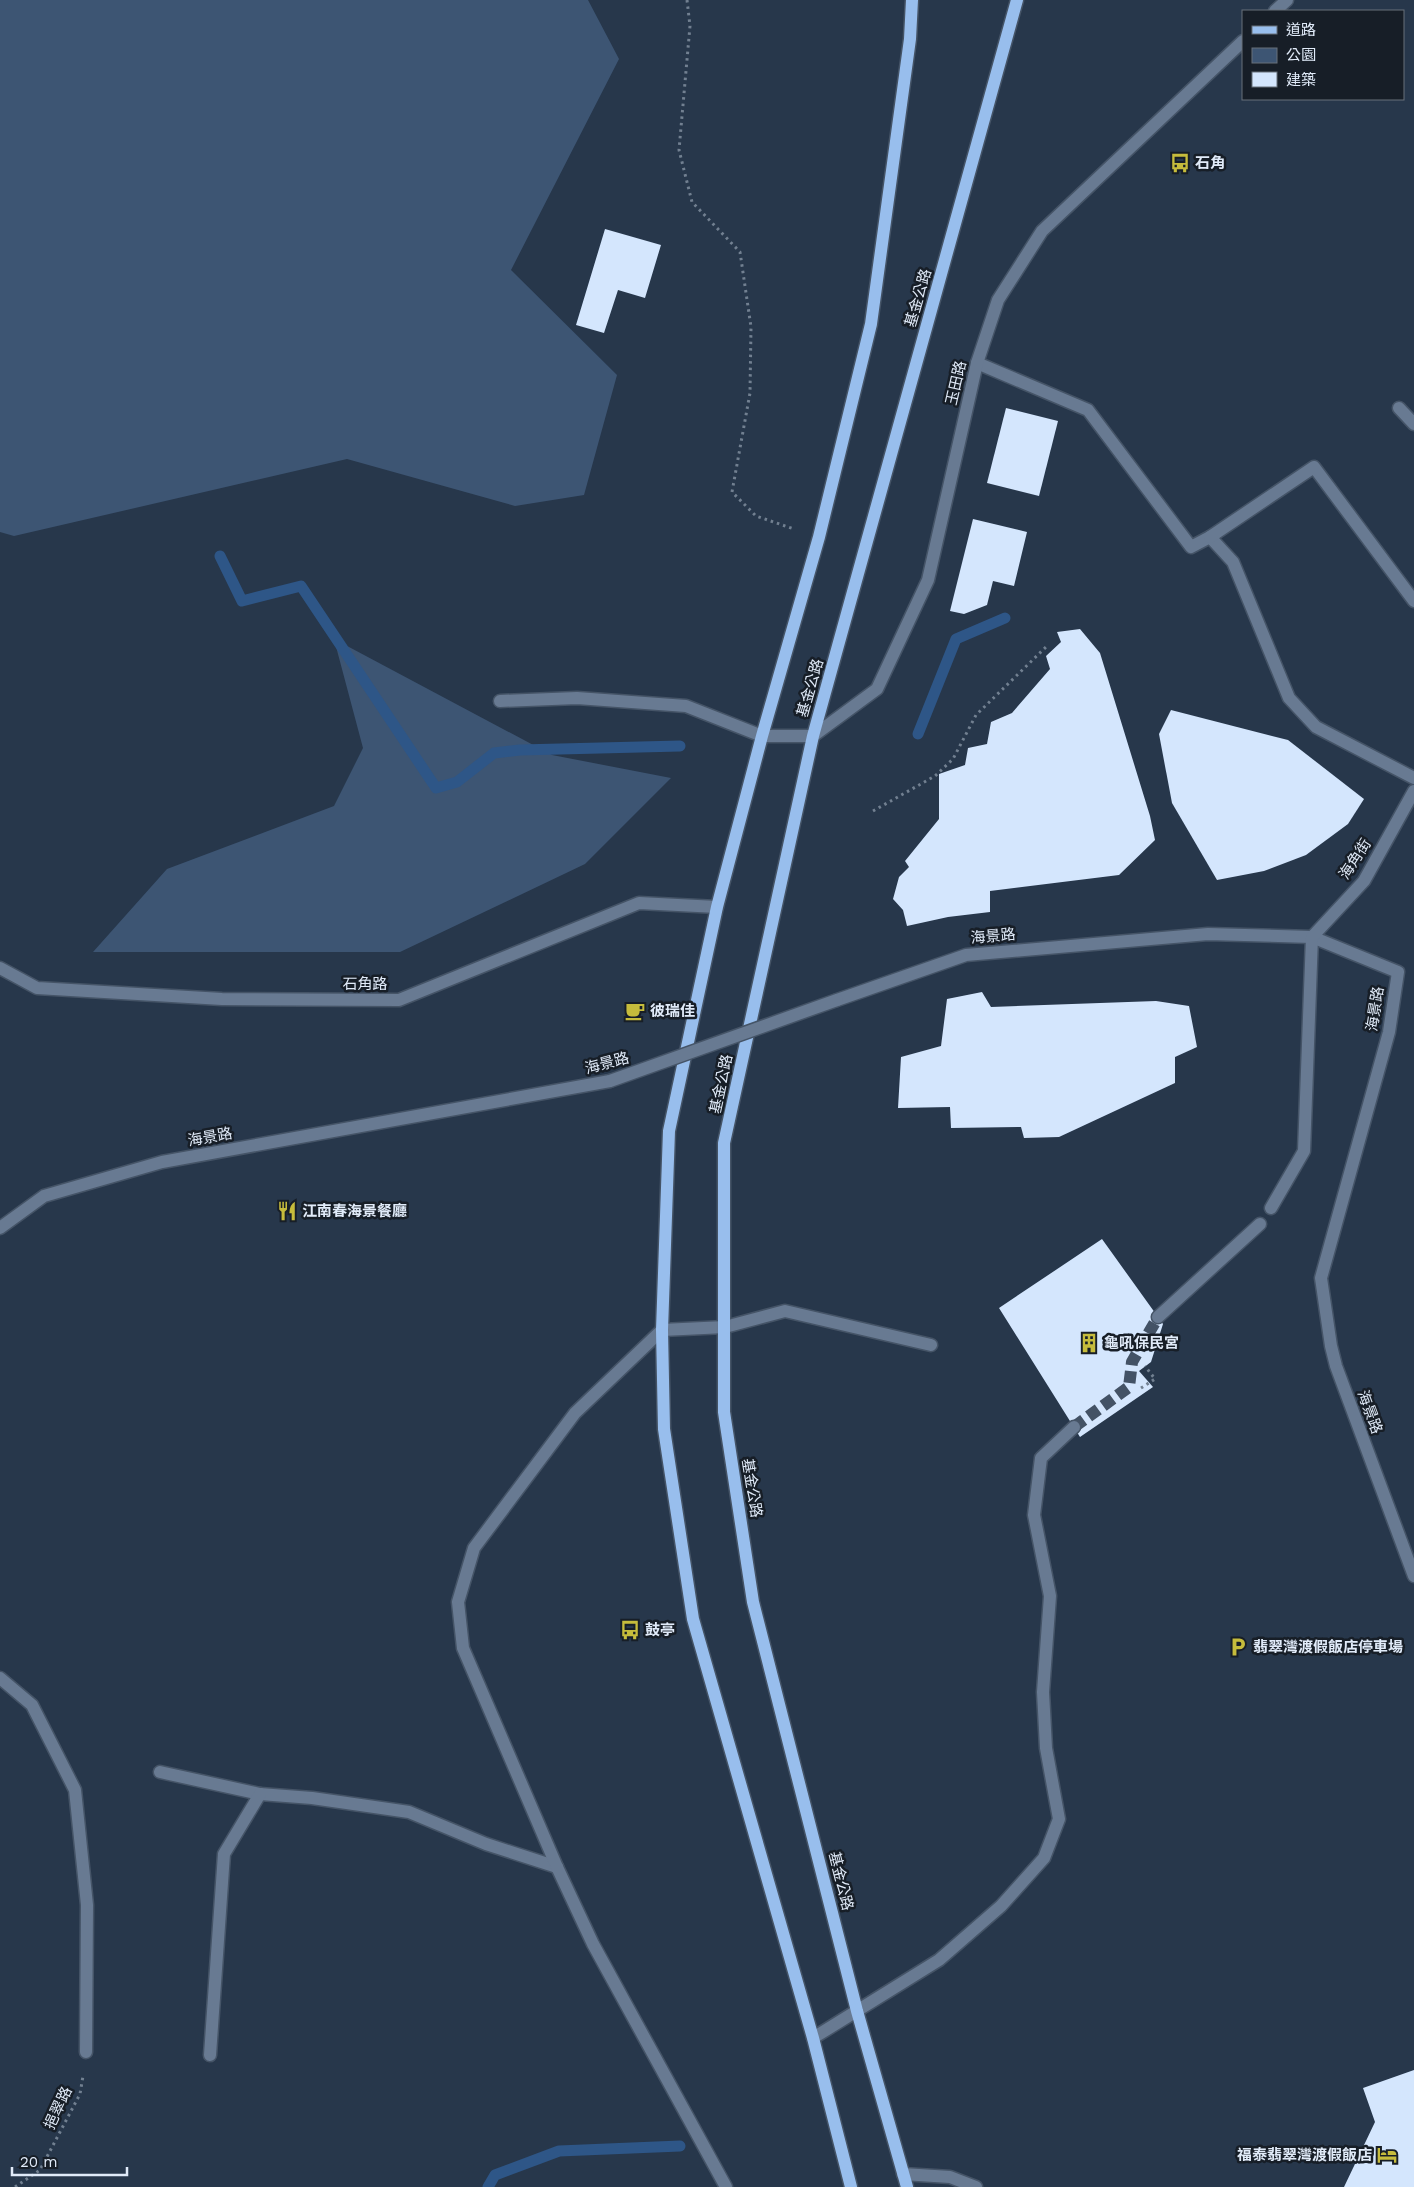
<svg xmlns="http://www.w3.org/2000/svg" width="1414" height="2187" font-family="'Work Sans','Noto Sans TC',sans-serif">
<style>
.green{fill:#3d5573}
.lines{fill:none;stroke-linecap:round;stroke-linejoin:round}
.stream{stroke:#2e5687;stroke-width:11}
.building{fill:#d4e6fd}
.minor-tunnel{stroke:#435265;stroke-width:12;stroke-dasharray:12 6;stroke-linecap:butt}
.minor-casing{stroke:#455467;stroke-width:15}
.major-casing{stroke:#455467;stroke-width:15}
.path{stroke:#728091;stroke-width:3;stroke-dasharray:2.5 4;stroke-linecap:butt}
.minor{stroke:#687a92;stroke-width:12}
.major{stroke:#98beed;stroke-width:12}
.minor-bridge-casing{stroke:#455467;stroke-width:15;stroke-linecap:butt}
.minor-bridge{stroke:#687a92;stroke-width:12}
.labels{text-anchor:middle;dominant-baseline:central;stroke-width:5;stroke-linejoin:round;paint-order:stroke}
.poi-label{font-size:15px;font-weight:bold;fill:#e1ebf9;stroke:#171e27;text-anchor:start}
.street-label{font-size:15px;fill:#e1ebf9;stroke:#171e27}
</style>
<rect width="100%" height="100%" fill="#27374b"/>
<g class="green">
<path d="M0 0H588L619 59 511 270 617 375 584 495 515 506 347 459 14 536 0 532Z"/>
<path d="M334 639 552 755 671 778 585 864 400 952H93L167 869 334 806 363 748Z"/>
</g>
<g class="lines">
<g class="stream">
<path d="M220 556 242 601 301 586 436 788 457 782 494 753 520 750 680 746"/>
<path d="M918 734 956 639 1005 618"/>
<path d="M488 2187 495 2175 559 2151 680 2146"/>
</g>
</g>
<g class="building">
<path d="M605 229 661 245 645 298 618 290 604 333 576 325Z"/>
<path d="M1006 408 1058 421 1039 496 987 483Z"/>
<path d="M973 519 1027 532 1014 586 993 581 987 605 964 614 950 611Z"/>
<path d="M1080 629 1100 653 1150 816 1155 840 1119 875 990 891V912L948 917 907 926 903 910 893 899 899 877 909 867 905 861 939 819V774L965 765 968 748 987 744 991 722 1012 713 1050 669 1046 656 1061 642 1057 632Z"/>
<path d="M1171 710 1288 740 1364 799 1348 824 1306 855 1264 871 1217 880 1172 803 1159 734Z"/>
<path d="M982 992 991 1007 1156 1001 1189 1006 1197 1047 1175 1057V1083L1059 1137 1024 1138 1021 1127 951 1128 950 1107 898 1108 901 1057 941 1046 947 999Z"/>
<path d="M1102 1239 1163 1324 1151 1362 1139 1371 1153 1387 1080 1437 999 1308Z"/>
<path d="M1414 2070V2187H1344L1375 2122 1363 2088Z"/>
</g>
<g class="lines">
<path class="minor-tunnel" d="M1074 1427 1129 1387 1132 1362 1158 1317"/>
<defs>
<g id="minor">
<path d="M1275 11 1287 0"/>
<path d="M977 363 1088 410 1191 547 1210 537 1233 562 1289 698 1316 727 1414 778"/>
<path d="M1399 408 1414 424"/>
<path d="M1210 537 1314 467 1414 601"/>
<path d="M500 701 577 698 686 706 762 736H813L877 689 928 580 977 363 998 300 1042 231 1243 41"/>
<path d="M0 968 37 988 222 999 399 1000 639 903 717 907"/>
<path d="M837 1000 966 955 1208 934 1312 937 1398 972 1389 1032 1321 1278 1331 1346 1336 1366 1414 1576"/>
<path d="M1271 1208 1304 1151 1312 937 1364 881 1414 791"/>
<path d="M0 1228 44 1196 162 1162 610 1081"/>
<path d="M1158 1317 1260 1224"/>
<path d="M0 1678 32 1705 75 1790 87 1905 86 2052"/>
<path d="M160 1772 260 1794 312 1798 409 1812 486 1844 557 1867"/>
<path d="M813 2038 939 1960 1001 1906 1044 1858 1059 1819 1046 1748 1043 1692 1050 1596 1034 1515 1041 1458 1074 1427"/>
<path d="M210 2055 224 1854 260 1794"/>
<path d="M903 2174 950 2177 976 2187"/>
<path d="M726 2187 593 1944 557 1867 463 1648 458 1602 474 1548 575 1413 662 1330 725 1327 785 1311 931 1345"/>
</g>
<g id="major">
<path d="M851 2187 813 2038 693 1619 664 1429 662 1330 669 1131 717 907 762 736 819 537 871 324 910 39 912 0"/>
<path d="M907 2187 857 2011 753 1602 724 1412V1143L813 736 1017 0"/>
</g>
</defs>
<use href="#minor" class="minor-casing"/>
<use href="#major" class="major-casing"/>
<g class="path">
<path d="M687 0 690 26 679 150 692 202 740 252 751 327 750 393 732 492 756 516 794 529"/>
<path d="M873 811 935 776 953 759 976 715 1047 646"/>
<path d="M1141 1388 1155 1379 1145 1366"/>
<path d="M15 2187 40 2170 80 2094 83 2076"/>
</g>
<use href="#minor" class="minor"/>
<use href="#major" class="major"/>
<defs>
<path id="minor-bridge" d="M610 1081 837 1000"/>
</defs>
<use href="#minor-bridge" class="minor-bridge-casing"/>
<use href="#minor-bridge" class="minor-bridge"/>
</g>
<defs>
<symbol id="bus-bare" viewBox="-9 -9 18 18"><path d="M-5-6H5V4H4V6H2V4H-2V6H-4V4H-5ZM-3.5-4V0h7V-4ZM-3.5 1.2v1.5H-2V1.2ZM2 1.2v1.5H3.5V1.2Z" fill="#c6bc3c" stroke="#171e27" stroke-width="2.5" paint-order="stroke"/></symbol>
<symbol id="cafe-bare" viewBox="-9 -9 18 18"><path d="M-5.5-4.5H6V0H3Q3 3.5 0 3.5H-2.5Q-5.5 3.5-5.5 0ZM3-3.2v2h1.7v-2ZM-6 4.5H4V6H-6Z" fill="#c6bc3c" stroke="#171e27" stroke-width="2.5" paint-order="stroke"/></symbol>
<symbol id="restaurant-bare" viewBox="-9 -9 18 18"><path d="M-5-6h1v4h1v-4h1v4h1v-4h1v5L-1.5 .5V6h-2V.5L-5-1ZM5-6V6H3V1.5H1.5Q1.5-4 5-6Z" fill="#c6bc3c" stroke="#171e27" stroke-width="2.5" paint-order="stroke"/></symbol>
<symbol id="building-bare" viewBox="-9 -9 18 18"><path d="M-4-6H4V6H1V3H-1V6H-4ZM-2.5-4.3h1.7v1.8h-1.7ZM.8-4.3h1.7v1.8H.8ZM-2.5-1h1.7V.8h-1.7ZM.8-1h1.7V.8H.8Z" fill="#c6bc3c" stroke="#171e27" stroke-width="2.5" paint-order="stroke"/></symbol>
<symbol id="parking-bare" viewBox="-9 -9 18 18"><path d="M-3.5-5.5H1a3.5 3.5 0 0 1 0 7H-1V5.5H-3.5ZM-1-3.4V-.6H.8a1.4 1.4 0 0 0 0-2.8Z" fill="#c6bc3c" stroke="#171e27" stroke-width="2.5" paint-order="stroke"/></symbol>
<symbol id="hotel-bare" viewBox="-9 -9 18 18"><path d="M-6-4.5h1.5V1H6V5H4.5V3h-9V5H-6ZM-4 0a1.8 1.8 0 1 1 3.6 0ZM.5 0V-2.5h3Q6-2.5 6 0Z" fill="#c6bc3c" stroke="#171e27" stroke-width="2.5" paint-order="stroke"/></symbol>
</defs>
<g fill-rule="evenodd">
<use href="#bus-bare" x="1166" y="149" width="28" height="28"/>
<use href="#cafe-bare" x="621" y="997" width="28" height="28"/>
<use href="#restaurant-bare" x="273" y="1197" width="28" height="28"/>
<use href="#building-bare" x="1075" y="1329" width="28" height="28"/>
<use href="#bus-bare" x="616" y="1616" width="28" height="28"/>
<use href="#parking-bare" x="1224" y="1633" width="28" height="28"/>
<use href="#hotel-bare" x="1373" y="2141" width="28" height="28"/>
</g>
<g class="labels">
<g class="poi-label">
<text x="1195" y="163">石角</text>
<text x="650" y="1011">彼瑞佳</text>
<text x="302" y="1211">江南春海景餐廳</text>
<text x="1104" y="1343">龜吼保民宮</text>
<text x="645" y="1630">鼓亭</text>
<text x="1253" y="1647">翡翠灣渡假飯店停車場</text>
<text x="1372" y="2155" text-anchor="end">福泰翡翠灣渡假飯店</text>
</g>
<g class="street-label">
<text transform="translate(918 298) rotate(-74)">基金公路</text>
<text transform="translate(956 383) rotate(-77)">玉田路</text>
<text transform="translate(810 688) rotate(-74)">基金公路</text>
<text transform="translate(1355 859) rotate(-57)">海角街</text>
<text transform="translate(993 936) rotate(-5)">海景路</text>
<text x="365" y="984">石角路</text>
<text transform="translate(1375 1009) rotate(-81)">海景路</text>
<text transform="translate(607 1063) rotate(-15)">海景路</text>
<text transform="translate(721 1084) rotate(-78)">基金公路</text>
<text transform="translate(210 1137) rotate(-10)">海景路</text>
<text transform="translate(1370 1412) rotate(70)">海景路</text>
<text transform="translate(752 1488) rotate(81)">基金公路</text>
<text transform="translate(841 1881) rotate(76)">基金公路</text>
<text transform="translate(58 2108) rotate(-65)">挹翠路</text>
</g>
</g>
<rect x="1242" y="10" width="162" height="90" fill="#171e27" stroke="#68707b"/>
<rect x="1252" y="26" width="25" height="8" fill="#98beed" stroke="#68707b"/>
<text x="1286" y="35" font-size="15" fill="#e1ebf9">道路</text>
<rect x="1252" y="48" width="25" height="15" fill="#3d5573" stroke="#68707b"/>
<text x="1286" y="60" font-size="15" fill="#e1ebf9">公園</text>
<rect x="1252" y="72" width="25" height="15" fill="#d4e6fd" stroke="#68707b"/>
<text x="1286" y="85" font-size="15" fill="#e1ebf9">建築</text>
<path d="M12 2167v8h115v-8" fill="none" stroke="#e1ebf9" stroke-width="2.5"/>
<text x="20" y="2167" font-size="15" fill="#e1ebf9" stroke="#171e27" stroke-width="4" paint-order="stroke">20 m</text>
</svg>
